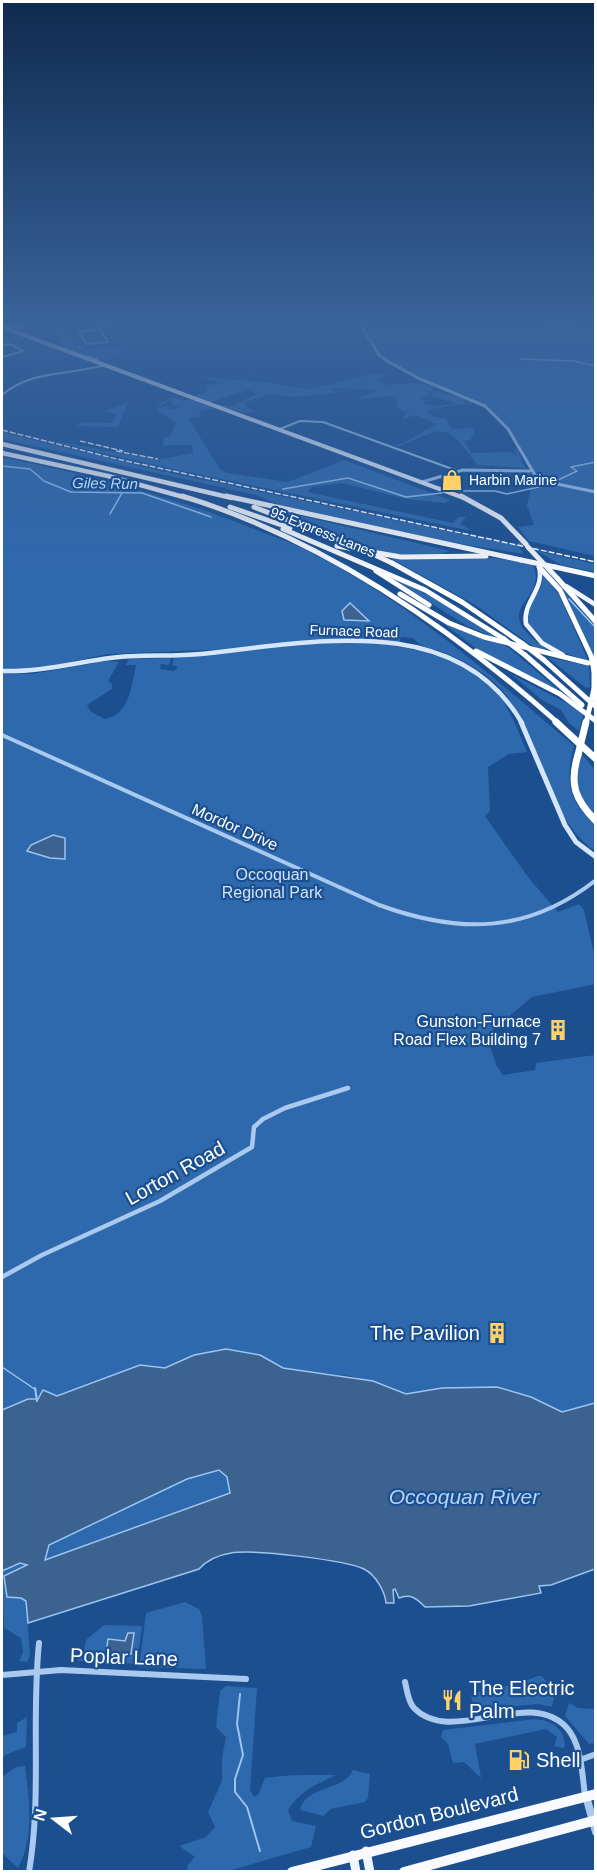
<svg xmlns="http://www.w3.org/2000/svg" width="597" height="1873" font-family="Arial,sans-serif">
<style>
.green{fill:#2e69ad}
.water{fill:#3c6290;stroke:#9cc4f0;stroke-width:1.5;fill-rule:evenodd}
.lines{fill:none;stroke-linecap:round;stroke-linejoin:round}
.stream-far1{stroke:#9cc4f0;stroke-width:1.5}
.stream{stroke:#9cc4f0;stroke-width:2}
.trunk-tunnel{stroke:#3d69a0;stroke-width:5;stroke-dasharray:5 2;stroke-linecap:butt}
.minor-far3{stroke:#a9c9ee;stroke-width:2}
.minor-far2{stroke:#a9c9ee;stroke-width:4}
.minor-far1{stroke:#a9c9ee;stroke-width:4.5}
.minor{stroke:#a9c9ee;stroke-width:6}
.tertiary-far1{stroke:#a9c9ee;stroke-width:3}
.tertiary{stroke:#a9c9ee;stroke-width:8}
.secondary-far1{stroke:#d6e6fa;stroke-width:4.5}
.secondary{stroke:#d6e6fa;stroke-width:5}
.primary-far1{stroke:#f0f6ff;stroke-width:4.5}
.primary{stroke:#f0f6ff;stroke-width:9}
.trunk-far2{stroke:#f8faff;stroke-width:4}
.trunk-far1{stroke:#f8faff;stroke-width:5}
.trunk{stroke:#f8faff;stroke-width:10}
.motorway-far2{stroke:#fff;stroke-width:4.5}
.motorway-far1{stroke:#fff;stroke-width:5}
.motorway{stroke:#fff;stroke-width:7}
.rail{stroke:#fff;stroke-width:1.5;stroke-dasharray:6 2;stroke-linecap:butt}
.motorway-bridge-far1{stroke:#fff;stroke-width:5}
.motorway-bridge{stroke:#fff;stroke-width:7}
.labels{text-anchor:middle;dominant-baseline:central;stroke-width:4.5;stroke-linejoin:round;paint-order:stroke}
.far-poi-label{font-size:14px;fill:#fff;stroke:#1b4f8f;text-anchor:start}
.far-street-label{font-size:14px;fill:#fff;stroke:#1b4f8f}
.far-water-label{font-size:15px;font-style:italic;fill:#b5d3f5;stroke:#1b4f8f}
.street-label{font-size:16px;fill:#fff;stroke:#1b4f8f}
.park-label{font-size:16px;fill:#cfe3fa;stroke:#1b4f8f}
.poi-label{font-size:16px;fill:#fff;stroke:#1b4f8f;text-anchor:end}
.near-street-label{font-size:20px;fill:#fff;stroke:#1b4f8f}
.near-poi-label{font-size:20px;fill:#fff;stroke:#1b4f8f;text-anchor:start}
.near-water-label{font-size:21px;font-style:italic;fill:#b5d3f5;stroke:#1b4f8f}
</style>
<rect width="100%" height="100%" fill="#1b4f8f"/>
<g class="green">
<path d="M57 322 59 328 67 331 75 346H83L85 349 109 347 128 349 106 361 62 348 59 335 32 333 43 326 35 323Z"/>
<path d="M362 322H595V491L558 483 538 474 532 469 513 434 486 405 470 397 431 383 383 357Z"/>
<path d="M374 374 389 375 377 379 386 385 418 382 444 390 434 387 429 395 420 399 427 400 422 404 437 406 457 404 432 396V392L436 391 465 399 464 404 472 401 446 391 476 402 426 410 432 416 446 419 451 429 472 428 475 432 470 440 464 441 471 453 511 452 518 457 515 451 517 449 525 468 477 465C444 419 445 428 397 447L395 445 404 443 436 424 416 415 401 419 407 413 395 406 399 401 392 396 353 399 376 392 374 390 335 388 332 389 337 392 335 393 295 397 269 394 244 403 250 410H259L244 413 218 405 232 406 257 394 248 390 211 402 194 396 207 391 205 386 219 383 201 377 261 382 308 389Z"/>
<path d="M173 397 185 401 192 399 213 408 199 412 200 416 188 418 220 469 227 473 288 482 344 460 450 500 446 503 407 499 342 483 312 487 307 492 453 523 458 517H466L460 524 472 531 173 469 37 438 157 460 193 453 192 445H163L164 437H170L176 423 157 410 167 406 169 410 181 407 172 406 171 399 159 407 158 405Z"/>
<path d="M128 403 118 427 76 426 83 422 112 423 117 414 105 411Z"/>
<path d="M2 432 157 470 518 546 524 554 450 542 286 508 256 495 2 439Z"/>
<path d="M2 457C90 476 176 497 259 531 278 538 297 545 314 554 410 603 493 677 574 746 565 779 568 802 595 824V851C551 822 538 743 508 698 495 678 467 662 445 653 433 648 422 649 413 638L401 637 399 642 313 640 232 649 108 654 32 670 2 669Z"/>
<path d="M527 472 556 485 595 492V556L529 541 518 527 534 525 527 505 531 487Z"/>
<path d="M280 512 289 513 450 551 438 555 381 554 325 528Z"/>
<path d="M524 546 595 626V662L563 592Z"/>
<path d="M537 551 595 564V572L561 565Z"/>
<path d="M390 558H495L533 564C550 605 482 605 549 651L541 652 475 605Z"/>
<path d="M542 572 560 597 588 660C568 655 519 641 527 611 532 594 545 593 542 572Z"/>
<path d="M387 575 430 596 500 640 467 626Z"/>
<path d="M435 617 508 647 573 702 477 649Z"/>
<path d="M364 642C412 648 470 655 501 698 512 714 519 734 527 752L509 754 488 767 490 811 485 816 528 877 558 912 579 904 584 910 595 958 596 984 532 997 487 1035 496 1065 503 1075 535 1070 536 1063 595 1055V1403L562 1412 531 1397 497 1387 442 1388 406 1394 386 1385 350 1376 283 1368 260 1355 231 1349 198 1354 165 1368 151 1365 57 1396 42 1394 38 1399H28L2 1410V673L32 674 107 661 119 662 108 681 112 684V689L87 705 91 712 105 719C130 714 131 687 136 665H126L129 659 171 658 169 665 161 664 160 669 174 671 178 667 172 665 174 658 314 643Z"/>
<path d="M547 657 589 666 590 687 586 688Z"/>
<path d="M511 674 576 708 583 715 579 731 569 723 561 710 542 700Z"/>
<path d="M581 753 595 770V816C575 793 574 782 581 753Z"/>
<path d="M219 1470 227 1477 230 1493 45 1560 49 1545 187 1479Z"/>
<path d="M20 1563 27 1567 4 1576 7 1597 21 1598 26 1601 30 1655 27 1662 19 1661 23 1652 21 1638 4 1628 2 1571Z"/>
<path d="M185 1602 199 1609 202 1616 206 1669 139 1667 146 1613Z"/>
<path d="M104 1625 142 1626 137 1664 78 1661V1658L83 1657 86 1640Z"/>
<path d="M538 1676H542L555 1693 552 1707 538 1704 474 1710 471 1695 493 1687 507 1686 519 1691 526 1686 525 1681Z"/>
<path d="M226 1686 257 1688 250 1790 254 1797 258 1795 265 1778C289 1774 312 1775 336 1775 317 1784 300 1791 288 1810L292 1821 316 1826 311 1847 228 1871H187L188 1865 195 1857 179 1846 206 1837 215 1827 208 1812 222 1781V1758L226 1737 216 1727 220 1691Z"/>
<path d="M569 1703 578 1708 595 1709V1743L589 1744 565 1716Z"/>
<path d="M27 1717 26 1747 5 1755 2 1759V1736L17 1732V1723Z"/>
<path d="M536 1719C552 1721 564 1728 565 1745L563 1748 554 1746 557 1737 546 1729 475 1744 481 1778 464 1762 453 1763 448 1744 441 1737 443 1730Z"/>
<path d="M25 1766C29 1799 35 1837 18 1868L2 1853V1774L3 1776 16 1767Z"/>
<path d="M353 1770 370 1774 368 1798 365 1802 331 1809 323 1816 300 1810C306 1785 343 1792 353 1770Z"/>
</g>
<g class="water">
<path d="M350 603 369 621 344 620 342 611Z"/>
<path d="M53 835 65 838V859L50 858 27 851 31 845Z"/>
<path d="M226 1349 260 1355 283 1368 373 1381 406 1394 442 1388 497 1387 531 1397 562 1412 595 1403V1569L551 1585 539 1586 541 1593 469 1606 425 1607C418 1600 412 1593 399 1598L395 1589 393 1590 394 1603H386C385 1592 376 1575 364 1569 345 1560 252 1549 231 1553 218 1555 208 1559 199 1569L28 1623 26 1601 21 1598 7 1597 4 1576 27 1565 20 1563 2 1571V1410L28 1399H38L43 1390 57 1396 140 1365 165 1368 194 1355ZM219 1470 227 1477 230 1493 45 1560 49 1545 187 1479Z"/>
<path d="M128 1633H134L131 1654 106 1653 108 1639 125 1641Z"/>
</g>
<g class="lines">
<g class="stream-far1">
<path d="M544 322C562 328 578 327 596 333"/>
<path d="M596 335 593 336 596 337"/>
<path d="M86 356 98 360"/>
<path d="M521 359 573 361 596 366"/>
<path d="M2 466 30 469 44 481 71 492 142 493 211 517"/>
<path d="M556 481 577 471 571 467 596 462"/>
<path d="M283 489 348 478 406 497 442 493"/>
<path d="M460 491H495L507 494 552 484"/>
<path d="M110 514 122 493"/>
<path d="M569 599 595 627"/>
<path d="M2 1367 36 1390"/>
</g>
<g class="stream">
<path d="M35 1388 37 1401"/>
<path d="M240 1694 237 1724 243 1755 235 1779V1792L247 1807 260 1851"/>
</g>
<path class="trunk-tunnel" d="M520 542 522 546"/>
<g class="minor-far3">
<path d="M69 323 74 322"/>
<path d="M104 324 115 322"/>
<path d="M100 329 108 342 86 344 79 332Z"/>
<path d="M100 329 105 326 101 322"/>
<path d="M2 345 10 344 24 351 2 357"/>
<path d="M2 395C31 370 70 375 105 365"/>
<path d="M280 429 300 421 323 422 455 470"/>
</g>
<path class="minor-far2" d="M2 735 379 905C459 934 527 934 596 880"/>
<path class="minor-far1" d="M2 1277 42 1255 160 1201 252 1147 254 1127 263 1119 285 1108 348 1088"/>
<g class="minor">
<path d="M2 1675 61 1670 246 1679"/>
<path d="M405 1682C407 1690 408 1702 414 1708 451 1747 529 1686 567 1728 582 1745 582 1775 585 1795"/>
<path d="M580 1760 596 1754"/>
<path d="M29 1872C42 1796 31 1719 39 1643"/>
</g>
<g class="tertiary-far1">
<path d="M359 322 379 355 389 362 418 378 485 406 508 429 535 475 557 484 596 492"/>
<path d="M9 330 29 322"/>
<path d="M422 482 463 470 530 471"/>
</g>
<path class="tertiary" d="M586 1796 596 1832"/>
<path class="secondary-far1" d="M2 671C39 672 74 663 110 658 140 654 171 657 201 654 309 643 456 609 522 723"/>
<path class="secondary" d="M521 722 565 825 576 842 596 857"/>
<g class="primary-far1">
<path d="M539 567C545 590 522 602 526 624L542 643 563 655"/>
<path d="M566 586 596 605"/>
</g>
<g class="primary">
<path d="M366 1851 370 1872"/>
<path d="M353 1855 356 1872"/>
</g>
<g class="trunk-far2">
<path d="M5 326 23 325"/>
<path d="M2 327 464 498"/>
</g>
<g class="trunk-far1">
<path d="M461 496 501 518 526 544"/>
<path d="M528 547 558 579"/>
</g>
<g class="trunk">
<path d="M292 1872 596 1794"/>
<path d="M404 1872 596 1820"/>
</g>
<g class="motorway-far2">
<path d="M2 444 232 498"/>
<path d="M2 453 108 476 187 498"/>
</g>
<g class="motorway-far1">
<path d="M182 496C323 539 449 626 558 723"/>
<path d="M226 496 521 560"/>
<path d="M230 507 290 528"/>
<path d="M254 507 360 548"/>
<path d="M283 529 425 590 504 639"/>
<path d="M337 546 401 557 486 556"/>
<path d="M392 563 462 602 523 644"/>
<path d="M539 567 560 590 591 656"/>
<path d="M555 567 596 576"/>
<path d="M376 571 429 605"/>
<path d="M558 579 596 622"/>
<path d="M400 594 449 623 484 637 588 663"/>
<path d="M476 651 560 694 596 721"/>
<path d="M525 655 582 705"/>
<path d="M544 660 596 707"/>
<path d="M594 671V689"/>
</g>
<g class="motorway">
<path d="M556 722 596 759"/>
<path d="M578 755C569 784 575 800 596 821"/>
</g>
<g class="rail">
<path d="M2 430 117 459 596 562"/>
<path d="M80 441 123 451"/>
<path d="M116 451 158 459"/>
</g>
<g class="motorway-bridge-far1">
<path d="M360 548 392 563"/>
<path d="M521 560 555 567"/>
<path d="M504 639 525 655"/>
<path d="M523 644 544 660"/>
<path d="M591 656 594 671"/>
<path d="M586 723 594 689"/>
</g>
<path class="motorway-bridge" d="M578 755 586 722"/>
</g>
<linearGradient id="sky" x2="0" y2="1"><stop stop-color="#0f2b4f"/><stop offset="0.55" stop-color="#39639b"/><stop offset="1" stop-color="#39639b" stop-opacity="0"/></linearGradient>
<rect width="597" height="584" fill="url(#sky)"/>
<defs>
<symbol id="shop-bare" viewBox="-9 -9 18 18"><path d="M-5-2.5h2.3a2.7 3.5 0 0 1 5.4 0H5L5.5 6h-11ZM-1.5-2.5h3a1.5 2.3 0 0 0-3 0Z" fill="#ffd166" stroke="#1b4f8f" stroke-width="2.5" paint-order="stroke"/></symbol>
<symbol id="building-bare" viewBox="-9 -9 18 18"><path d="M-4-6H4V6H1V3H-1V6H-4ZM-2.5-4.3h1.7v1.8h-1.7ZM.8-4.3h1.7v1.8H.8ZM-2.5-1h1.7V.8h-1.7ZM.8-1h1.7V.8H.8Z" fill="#ffd166" stroke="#1b4f8f" stroke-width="2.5" paint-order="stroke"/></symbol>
<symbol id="restaurant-bare" viewBox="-9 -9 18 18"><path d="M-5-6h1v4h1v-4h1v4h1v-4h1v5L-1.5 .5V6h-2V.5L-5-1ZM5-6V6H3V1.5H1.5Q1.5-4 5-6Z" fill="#ffd166" stroke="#1b4f8f" stroke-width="2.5" paint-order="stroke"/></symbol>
<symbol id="fuel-bare" viewBox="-9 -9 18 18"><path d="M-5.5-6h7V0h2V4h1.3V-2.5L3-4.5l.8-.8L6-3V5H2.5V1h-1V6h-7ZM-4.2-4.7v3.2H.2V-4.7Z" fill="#ffd166" stroke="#1b4f8f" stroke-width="2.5" paint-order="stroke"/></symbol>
</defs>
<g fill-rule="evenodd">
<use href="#shop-bare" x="437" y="465" width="30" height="30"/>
<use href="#building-bare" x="543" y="1015" width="30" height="30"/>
<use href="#building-bare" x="482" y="1318" width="30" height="30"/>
<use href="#restaurant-bare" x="437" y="1685" width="30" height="30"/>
<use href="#fuel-bare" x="504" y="1745" width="30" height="30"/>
</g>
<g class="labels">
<g class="far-poi-label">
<text x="469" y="480">Harbin Marine</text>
</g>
<g class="far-street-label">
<text transform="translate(323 532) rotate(22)">95 Express Lanes</text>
<text transform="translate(354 631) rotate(2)">Furnace Road</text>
</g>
<g class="far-water-label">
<text transform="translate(105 483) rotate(1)">Giles Run</text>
</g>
<g class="street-label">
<text transform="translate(235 827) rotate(24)">Mordor Drive</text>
</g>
<g class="park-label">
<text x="272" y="874">Occoquan<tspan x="272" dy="18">Regional Park</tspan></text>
</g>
<g class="poi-label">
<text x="541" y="1021">Gunston-Furnace<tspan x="541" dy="18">Road Flex Building 7</tspan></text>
</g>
<g class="near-street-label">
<text transform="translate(175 1173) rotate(-29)">Lorton Road</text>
<text transform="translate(124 1657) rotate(2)">Poplar Lane</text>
<text transform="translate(439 1813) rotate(-14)">Gordon Boulevard</text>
</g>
<g class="near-poi-label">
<text x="480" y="1333" text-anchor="end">The Pavilion</text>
<text x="469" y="1688">The Electric<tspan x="469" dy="23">Palm</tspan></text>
<text x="536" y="1760">Shell</text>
</g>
<g class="near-water-label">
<text x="464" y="1496">Occoquan River</text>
</g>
</g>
<rect width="597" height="1873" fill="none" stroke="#ffffff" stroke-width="6"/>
<g transform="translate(54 1819) rotate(287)" stroke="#1b4f8f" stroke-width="4.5" paint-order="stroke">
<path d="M0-4.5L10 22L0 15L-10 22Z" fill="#ffffff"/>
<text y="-9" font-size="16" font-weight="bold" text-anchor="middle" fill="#ffffff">N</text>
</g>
</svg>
